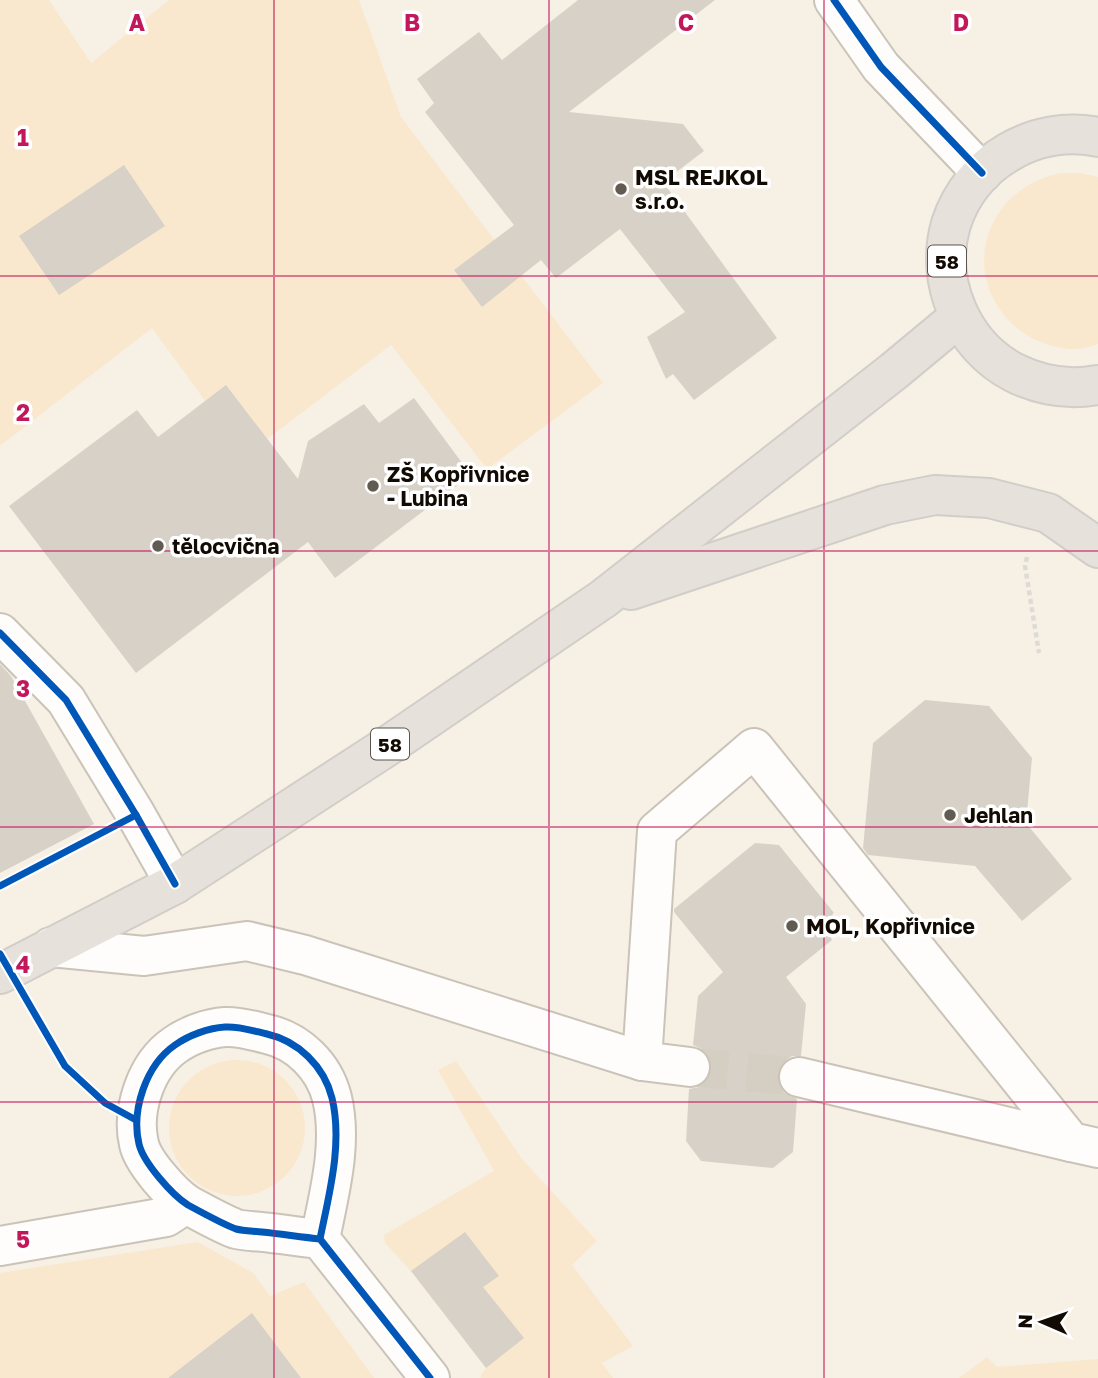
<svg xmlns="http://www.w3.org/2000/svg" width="1098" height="1378" font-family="'Golos Text',sans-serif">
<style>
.green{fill:#f9e8cd}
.building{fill:#d8d1c7}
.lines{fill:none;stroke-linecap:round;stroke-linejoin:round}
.minor-tunnel{stroke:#d5cec3;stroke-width:38;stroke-dasharray:38 19;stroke-linecap:butt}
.minor-casing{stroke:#cac3b8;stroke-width:42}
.major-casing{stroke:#d1cdc8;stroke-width:42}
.path{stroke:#dedbd7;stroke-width:4.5;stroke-dasharray:5 3.5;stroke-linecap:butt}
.minor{stroke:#fefdfb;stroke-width:38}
.major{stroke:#e6e2db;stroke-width:38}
.cycleway-casing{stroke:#fff;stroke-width:11}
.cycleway{stroke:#0057b8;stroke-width:7}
.grid{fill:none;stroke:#c2185b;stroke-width:2;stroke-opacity:0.55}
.poi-dot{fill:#625b52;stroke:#fff;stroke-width:2.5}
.labels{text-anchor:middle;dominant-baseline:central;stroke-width:7;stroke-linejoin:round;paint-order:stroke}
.shield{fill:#fff;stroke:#59544f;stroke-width:2}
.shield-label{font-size:19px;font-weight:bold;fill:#120b03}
.poi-label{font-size:21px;font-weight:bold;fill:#120b03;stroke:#fff;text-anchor:start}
.grid-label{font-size:23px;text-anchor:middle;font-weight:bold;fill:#c2185b;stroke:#fff;stroke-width:7;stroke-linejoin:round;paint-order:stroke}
</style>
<rect width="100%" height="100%" fill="#f7f0e5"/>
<g class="green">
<path d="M0 0H49L91 63 169 0H359L401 117 603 383 487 469 391 345 262 443 206 402 152 328 0 446Z"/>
<path d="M1081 173 1098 177V344C1091 346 1084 349 1077 349 1063 350 1048 345 1036 340 1017 331 1004 318 994 300 968 249 996 193 1049 176 1059 172 1071 173 1081 173Z"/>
<circle cx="237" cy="1128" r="68"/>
<path d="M456 1061 522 1159 597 1241 572 1265 633 1346 602 1363 613 1378H482L480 1377 486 1368 411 1271 385 1243 384 1235 494 1171 438 1070Z"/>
<path d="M198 1242 253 1273 270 1296 304 1282 374 1378H0V1273Z"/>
<path d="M987 1357 997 1367 1098 1359V1378H959Z"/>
</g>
<g class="building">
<path d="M578 0H715L569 112 683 124 704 151 663 182 777 338 694 400 673 374 666 379 647 337 685 312 620 229 556 278 541 260 482 307 454 270 514 225 425 112 434 103 417 79 479 32 502 60Z"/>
<path d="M124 165 165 226 59 295 19 236Z"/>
<path d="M226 385 298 479 308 441 364 404 379 423 414 398 471 475 335 578 308 542 136 673 9 506 137 410 158 437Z"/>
<path d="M0 664 11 676 94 824 0 873Z"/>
<path d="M925 700 989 706 1032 758 1026 823 1072 879 1022 921 975 866 868 855 863 848 873 743Z"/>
<path d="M755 843 779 845 834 913 832 914 843 927 831 938 832 940 786 977 806 1004 801 1056H792L784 1062 778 1073V1084L784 1092 797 1099 793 1152 773 1168 701 1161 686 1141 689 1089 699 1087 707 1081 712 1069 710 1059 704 1050 693 1045 698 996 723 972 674 912V909Z"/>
<path d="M465 1232 499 1276 483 1287 524 1338 486 1368 411 1271Z"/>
<path d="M252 1313 301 1378H168Z"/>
</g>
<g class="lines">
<path class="minor-tunnel" d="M690 1067 799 1077"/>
<defs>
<g id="minor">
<path d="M834 0 881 67 982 173"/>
<path d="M0 633 66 700 136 815 175 884"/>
<path d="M51 947 144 956 247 941 305 955 642 1061"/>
<path d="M690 1067 642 1061 657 831 754 748 1071 1142 1098 1148"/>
<path d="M799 1077 1071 1142"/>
<path d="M320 1239C329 1194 343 1144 332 1098 324 1066 298 1041 267 1034 254 1031 239 1026 225 1027 209 1028 189 1035 175 1045 146 1065 131 1110 139 1144 143 1162 172 1195 188 1205 199 1211 225 1225 236 1229 244 1231 254 1231 262 1232 281 1234 301 1237 320 1239L430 1378"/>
<path d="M0 1246 166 1217 186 1204"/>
</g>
<g id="major">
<path d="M1098 137C1035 124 971 162 951 224 934 281 962 346 1015 373 1041 386 1070 390 1098 385"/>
<path d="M631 590 885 505 935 495 989 498 1048 513 1098 548"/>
<path d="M0 974 175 884 383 749 603 599 894 371 959 317"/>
</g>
</defs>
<use href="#minor" class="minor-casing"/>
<use href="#major" class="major-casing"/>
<g class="path">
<path d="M1027 557 1025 566 1039 653"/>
<path d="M49 1039 65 1066 92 1091"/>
</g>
<use href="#minor" class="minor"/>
<use href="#major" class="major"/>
<defs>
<g id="cycleway">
<path d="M834 0 881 67 982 173"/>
<path d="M0 633 66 700 136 815 175 884"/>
<path d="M0 886 136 815"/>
<path d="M0 954 65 1066 105 1103 136 1120"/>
<path d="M320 1239C329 1194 343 1144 332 1098 324 1066 298 1041 267 1034 254 1031 239 1026 225 1027 209 1028 189 1035 175 1045 146 1065 131 1110 139 1144 143 1162 172 1195 188 1205 199 1211 225 1225 236 1229 244 1231 254 1231 262 1232 281 1234 301 1237 320 1239L430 1378"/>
</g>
</defs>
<use href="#cycleway" class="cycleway-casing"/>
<use href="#cycleway" class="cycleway"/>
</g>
<path class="grid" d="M274 0V1378M549 0V1378M824 0V1378M0 276H1098M0 551H1098M0 827H1098M0 1102H1098"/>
<g class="poi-dot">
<circle cx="621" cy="189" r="7"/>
<circle cx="373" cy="486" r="7"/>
<circle cx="158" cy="546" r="7"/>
<circle cx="950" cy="815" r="7"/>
<circle cx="792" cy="926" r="7"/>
</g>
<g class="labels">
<g class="shield">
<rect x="928" y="245.5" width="38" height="31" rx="5"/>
<rect x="371" y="728.5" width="38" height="31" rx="5"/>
</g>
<g class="shield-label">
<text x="947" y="261">58</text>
<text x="390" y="744">58</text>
</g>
<g class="poi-label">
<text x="635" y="177">MSL REJKOL<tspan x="635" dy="24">s.r.o.</tspan></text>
<text x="387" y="474">ZŠ Kopřivnice<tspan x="387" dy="24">- Lubina</tspan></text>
<text x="172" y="546">tělocvična</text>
<text x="964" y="815">Jehlan</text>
<text x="806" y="926">MOL, Kopřivnice</text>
</g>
</g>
<g class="grid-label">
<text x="137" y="31">A</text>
<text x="412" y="31">B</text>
<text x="686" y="31">C</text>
<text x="961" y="31">D</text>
<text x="23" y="146">1</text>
<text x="23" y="421">2</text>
<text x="23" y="697">3</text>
<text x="23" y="973">4</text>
<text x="23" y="1248">5</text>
</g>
<g transform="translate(1042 1322) rotate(272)" stroke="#ffffff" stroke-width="5" paint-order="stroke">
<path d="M0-5L12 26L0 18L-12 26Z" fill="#120b03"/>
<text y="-10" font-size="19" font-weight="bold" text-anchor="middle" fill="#120b03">N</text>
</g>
</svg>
